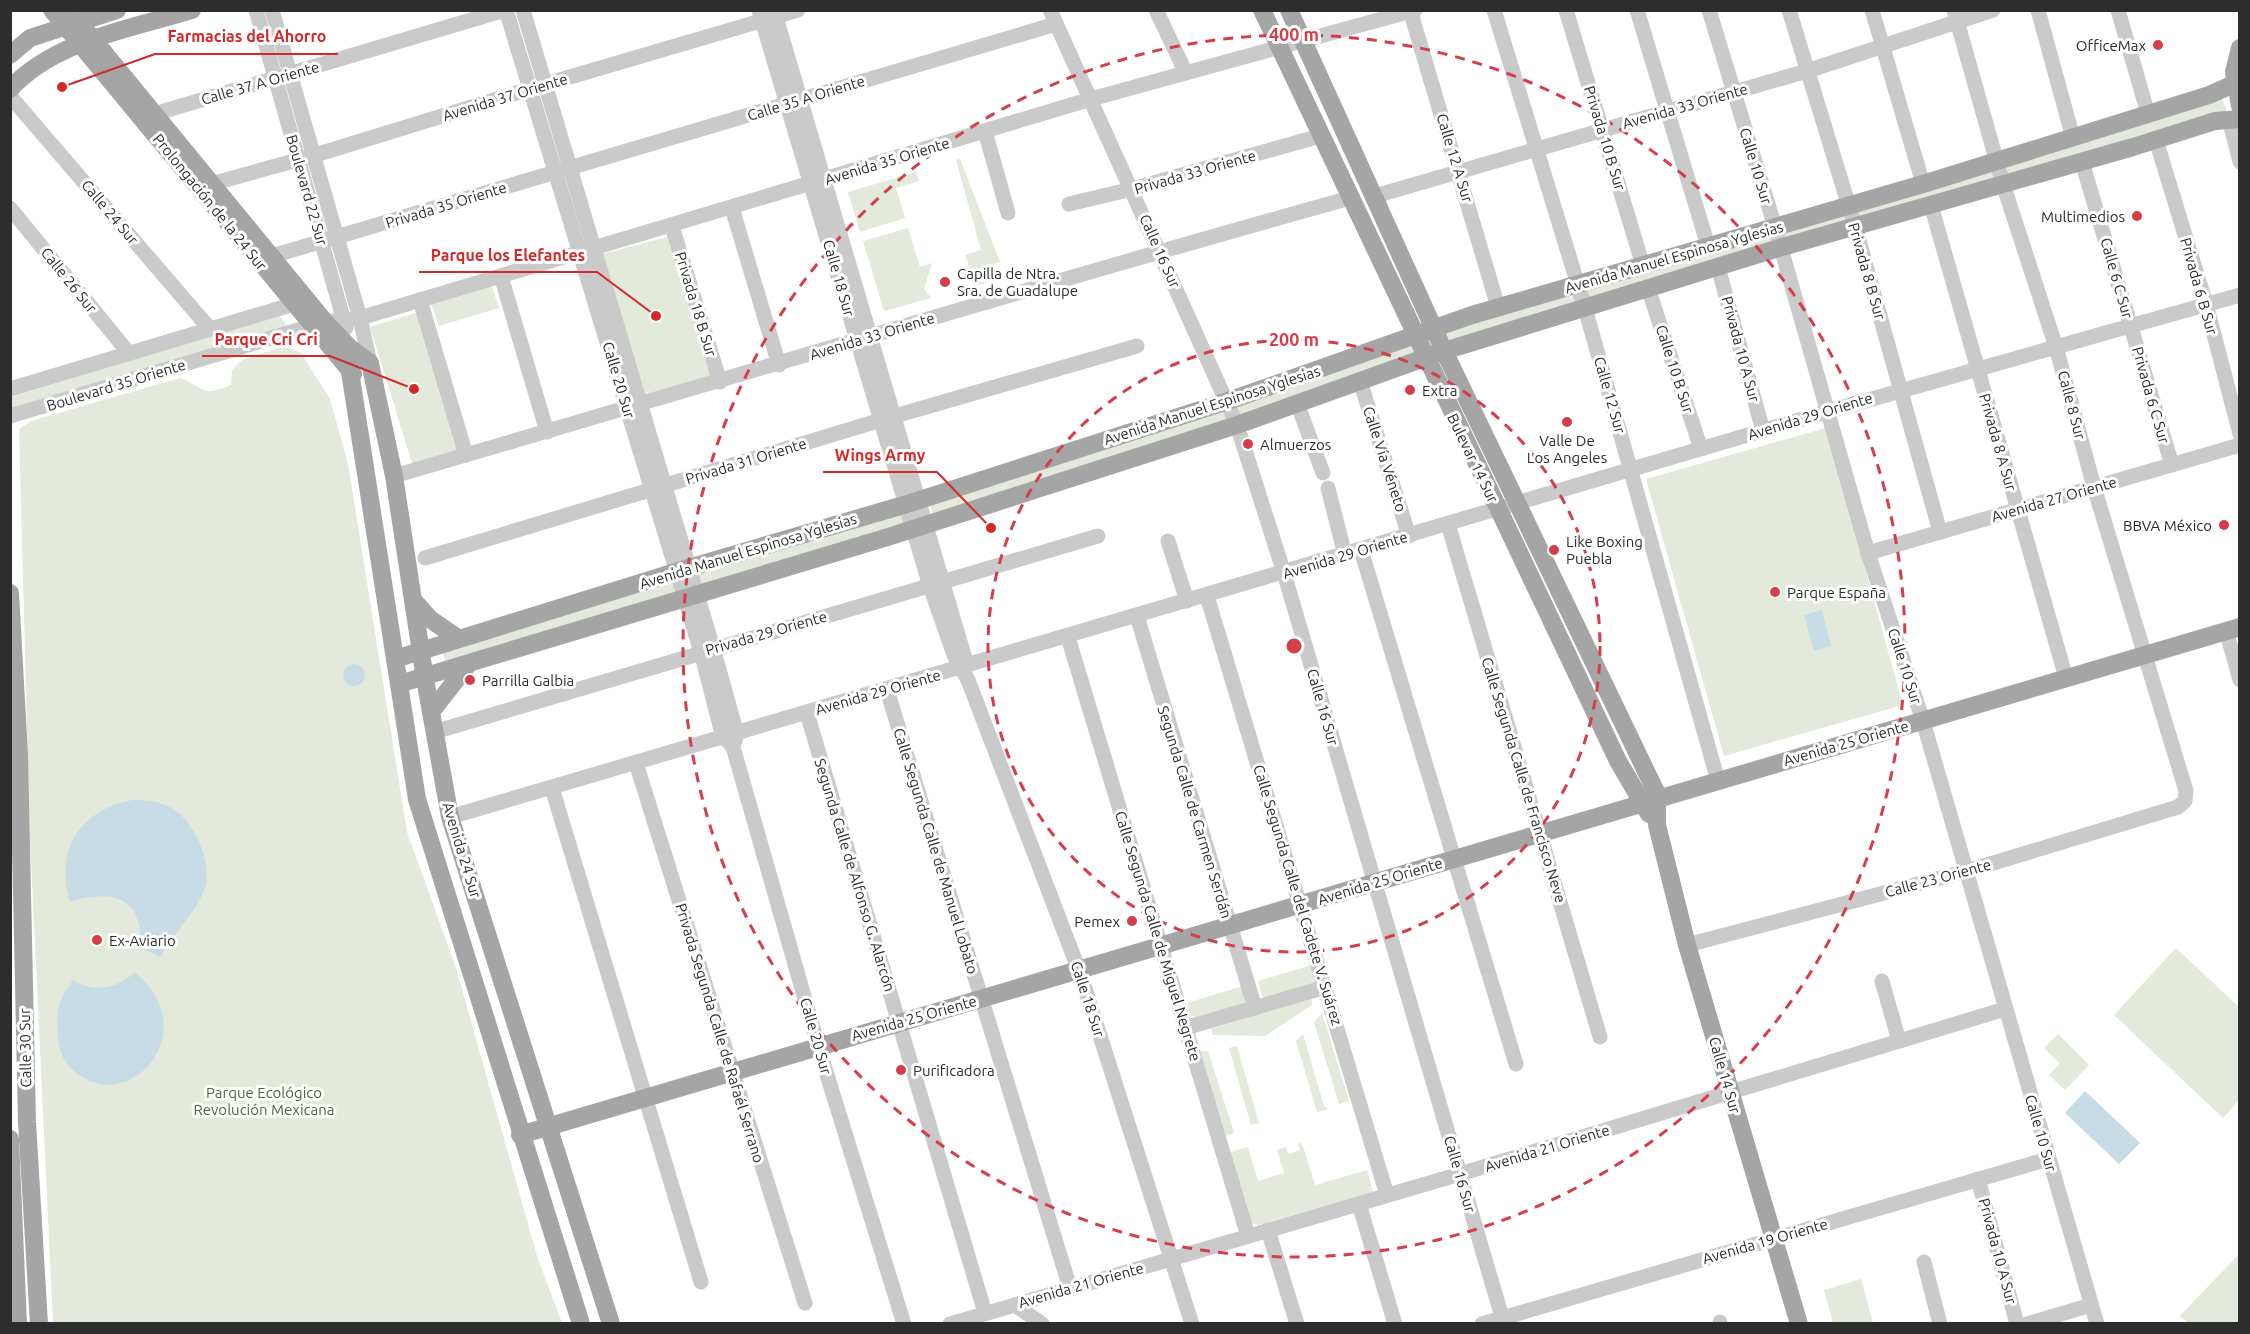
<svg xmlns="http://www.w3.org/2000/svg" width="2250" height="1334" font-family="Ubuntu,sans-serif">
<style>
.green{fill:#e3e9db}
.water{fill:#c8dce8}
.lines{fill:none;stroke-linecap:round;stroke-linejoin:round}
.minor{stroke:#cacaca;stroke-width:15}
.major{stroke:#a5a5a5;stroke-width:18}
.ring{fill:none;stroke:#d53d49;stroke-width:3;stroke-dasharray:10 8}
.poi-dot{fill:#d53d49;stroke:#fff;stroke-width:2}
.labels{text-anchor:middle;dominant-baseline:central;stroke-width:6;stroke-linejoin:round;paint-order:stroke}
.poi-label{font-size:15px;fill:#2d2d2d;stroke:#fff;text-anchor:start}
.street-label{font-size:15px;fill:#2d2d2d;stroke:#fff}
.park-label{font-size:15px;fill:#50643e;stroke:#fff}
.centre{fill:#d53d49;stroke:#fff;stroke-width:3}
.ring-label{font-size:18px;text-anchor:middle;font-weight:bold;fill:#d53d49;stroke:#fff;stroke-width:6;stroke-linejoin:round;paint-order:stroke}
.leader{fill:none;stroke:#d62828;stroke-width:2}
.callout-dot{fill:#d62828;stroke:#fff;stroke-width:2}
.callout-label{font-size:16px;text-anchor:middle;font-weight:bold;fill:#d62828;stroke:#fff;stroke-width:6;stroke-linejoin:round;paint-order:stroke}
</style>
<rect width="100%" height="100%" fill="#fff"/>
<g class="green">
<path d="M2220 94 2228 114 2007 181 2002 163Z"/>
<path d="M960 159 1000 262 983 267 987 282 976 286 965 255 981 250 956 160Z"/>
<path d="M1994 165 1999 183 1450 345 1444 328 1568 291 1572 302 1570 291Z"/>
<path d="M916 172 919 181 896 188 905 218 860 232 848 192Z"/>
<path d="M908 228 920 267 932 263 924 289 931 298 884 311 863 241Z"/>
<path d="M668 237 711 378 646 398 602 254Z"/>
<path d="M491 284 499 308 439 326 431 303Z"/>
<path d="M416 313 459 452 413 466 370 327Z"/>
<path d="M279 315 289 329 11 409V397Z"/>
<path d="M1409 334 1420 356 935 520 929 502Z"/>
<path d="M285 346 301 353 330 399 348 464 407 832 456 968 537 1256 562 1323H53L30 839 19 429 31 421 180 378C208 389 200 397 231 385L232 370 242 360Z"/>
<path d="M1826 428 1903 705 1724 756 1646 479Z"/>
<path d="M907 509 911 527 697 589 694 575Z"/>
<path d="M671 579 676 595 446 664 441 648Z"/>
<path d="M2176 948 2239 1007V1100L2223 1118 2114 1015Z"/>
<path d="M1311 965 1317 985 1270 1000 1262 996 1258 981Z"/>
<path d="M1243 986 1247 998 1243 1006 1202 1020 1191 1015 1187 1003Z"/>
<path d="M1311 997 1312 1005 1265 1036 1213 1035 1211 1029Z"/>
<path d="M1322 1013 1349 1101 1339 1104 1314 1022Z"/>
<path d="M1303 1034 1324 1106 1328 1109 1317 1112 1296 1041Z"/>
<path d="M2058 1034 2089 1065 2065 1090 2049 1075 2060 1063 2044 1048Z"/>
<path d="M1237 1046 1259 1123 1251 1125 1229 1048Z"/>
<path d="M1196 1051H1208L1234 1133 1222 1137Z"/>
<path d="M1302 1143 1315 1185 1367 1170 1373 1192 1258 1225 1251 1223 1227 1153 1248 1147 1258 1181 1284 1173 1277 1150 1286 1147 1288 1154 1300 1150 1298 1144Z"/>
<path d="M2239 1254V1323H2188L2180 1316Z"/>
<path d="M1861 1279 1873 1323H1833L1824 1290Z"/>
</g>
<g class="water">
<path d="M1822 610 1831 646 1814 651 1804 615Z"/>
<circle cx="354" cy="675" r="11"/>
<path d="M133 800C147 800 161 801 173 809 196 823 214 866 204 891 194 915 173 934 160 957L140 947C145 898 111 888 70 902 55 850 79 810 133 800Z"/>
<path d="M135 972C146 982 157 994 161 1009 176 1056 125 1105 81 1076 66 1066 60 1056 58 1039 56 1010 57 1003 73 980 94 994 118 988 135 972Z"/>
<path d="M2085 1091 2140 1143 2119 1164 2065 1113Z"/>
</g>
<g class="lines">
<g class="minor">
<path d="M256 10 346 328"/>
<path d="M272 10 360 318 370 363"/>
<path d="M506 10 701 652 720 726 724 737 733 747 820 1052 904 1324"/>
<path d="M523 10 713 648 737 734 735 741"/>
<path d="M759 10 930 586 954 655 968 680 1080 973 1192 1324"/>
<path d="M774 10 967 665"/>
<path d="M1050 10 1237 425 1284 573 1504 1324"/>
<path d="M1156 10 1186 73"/>
<path d="M1410 10 1498 307"/>
<path d="M1494 10 1585 308 1718 781"/>
<path d="M1566 10 1643 266"/>
<path d="M1637 10 1708 246"/>
<path d="M1709 10 1775 227 1868 553 1923 721 2097 1324"/>
<path d="M1789 10 1855 226 1940 532"/>
<path d="M1872 10 1923 184"/>
<path d="M2038 10 2073 138"/>
<path d="M2118 10 2148 114"/>
<path d="M10 96 209 328"/>
<path d="M154 114 505 10"/>
<path d="M2229 119 2240 162"/>
<path d="M985 131 1008 213"/>
<path d="M2156 140 2206 304 2240 434"/>
<path d="M2082 162 2172 465"/>
<path d="M211 184 312 156 546 84 798 10"/>
<path d="M1375 196 1807 71 1993 10"/>
<path d="M1069 204 1132 189 1320 136"/>
<path d="M1931 205 2066 678"/>
<path d="M10 208 128 352"/>
<path d="M732 208 779 365"/>
<path d="M672 226 720 382"/>
<path d="M262 259 1056 24"/>
<path d="M1718 267 1763 431"/>
<path d="M501 276 547 432"/>
<path d="M1648 288 1701 449"/>
<path d="M420 300 466 455"/>
<path d="M1360 381 1409 536"/>
<path d="M10 389 304 301"/>
<path d="M1297 403 1323 473"/>
<path d="M10 416 325 322 360 318 1091 99 1415 10"/>
<path d="M394 476C713 383 1030 287 1350 198"/>
<path d="M1328 488 1345 555"/>
<path d="M1448 524 1600 1037"/>
<path d="M1168 541 1187 601"/>
<path d="M1361 550 1516 1064"/>
<path d="M1868 553 2240 445"/>
<path d="M425 558 881 420 1137 346"/>
<path d="M1207 596 1387 1195"/>
<path d="M1137 616 1255 1008"/>
<path d="M2226 630 2240 680"/>
<path d="M1068 637 1248 1236"/>
<path d="M887 690 1070 1288"/>
<path d="M807 713 985 1313"/>
<path d="M434 732 1098 536"/>
<path d="M636 763 805 1303"/>
<path d="M552 788 701 1282"/>
<path d="M450 817 1826 412 2240 295"/>
<path d="M1687 945 1967 871 2178 807 2185 801 2186 791 2094 487 2056 347 2003 184 1954 10"/>
<path d="M1882 981 1899 1041"/>
<path d="M1185 1028 1326 987"/>
<path d="M1978 1179 2017 1324"/>
<path d="M1359 1204 1395 1324"/>
<path d="M1268 1230 1297 1324"/>
<path d="M1924 1262 1940 1324"/>
<path d="M1015 1305 1042 1324"/>
<path d="M1720 1322V1324"/>
<path d="M950 1324 1460 1174 2005 1009"/>
<path d="M1482 1324 2048 1159"/>
<path d="M2027 1324 2091 1305"/>
</g>
<g class="major">
<path d="M52 10 353 374"/>
<path d="M69 10 325 322 350 348 370 363 394 476 425 679 450 817 611 1324"/>
<path d="M1262 10 1618 761 1649 814"/>
<path d="M1289 10 1444 351 1657 794V825L1687 945 1799 1324"/>
<path d="M2240 48 2234 72 2240 106"/>
<path d="M10 55 30 38 117 10"/>
<path d="M10 89C55 40 131 29 192 10"/>
<path d="M350 348V372L417 799 581 1324"/>
<path d="M10 593 19 755 27 1122 39 1324"/>
<path d="M415 602 430 619 459 639"/>
<path d="M395 659 688 568 907 504 1228 401 1472 315 1923 184 2209 95 2234 84"/>
<path d="M399 684 888 537 1237 425 1444 351 1779 248 2133 147 2215 121 2240 119"/>
<path d="M431 712 467 666"/>
<path d="M520 1135 2240 627"/>
<path d="M10 1139 18 1324"/>
</g>
</g>
<g class="ring">
<circle cx="1294" cy="646" r="306"/>
<circle cx="1294" cy="646" r="611"/>
</g>
<g class="poi-dot">
<circle cx="2158" cy="45" r="6"/>
<circle cx="2137" cy="216" r="6"/>
<circle cx="945" cy="282" r="6"/>
<circle cx="1410" cy="390" r="6"/>
<circle cx="1567" cy="422" r="6"/>
<circle cx="1248" cy="444" r="6"/>
<circle cx="2224" cy="525" r="6"/>
<circle cx="1554" cy="550" r="6"/>
<circle cx="1775" cy="592" r="6"/>
<circle cx="470" cy="680" r="6"/>
<circle cx="1132" cy="921" r="6"/>
<circle cx="97" cy="940" r="6"/>
<circle cx="901" cy="1070" r="6"/>
</g>
<g class="labels">
<g class="poi-label">
<text x="2146" y="45" text-anchor="end">OfficeMax</text>
<text x="2125" y="216" text-anchor="end">Multimedios</text>
<text x="957" y="273">Capilla de Ntra.<tspan x="957" dy="17">Sra. de Guadalupe</tspan></text>
<text x="1422" y="390">Extra</text>
<text x="1567" y="440" text-anchor="middle">Valle De<tspan x="1567" dy="17">Los Angeles</tspan></text>
<text x="1260" y="444">Almuerzos</text>
<text x="2212" y="525" text-anchor="end">BBVA México</text>
<text x="1566" y="541">Like Boxing<tspan x="1566" dy="17">Puebla</tspan></text>
<text x="1787" y="592">Parque España</text>
<text x="482" y="680">Parrilla Galbia</text>
<text x="1120" y="921" text-anchor="end">Pemex</text>
<text x="109" y="940">Ex-Aviario</text>
<text x="913" y="1070">Purificadora</text>
</g>
<g class="street-label">
<text transform="translate(260 83) rotate(-16)">Calle 37 A Oriente</text>
<text transform="translate(505 97) rotate(-17)">Avenida 37 Oriente</text>
<text transform="translate(806 98) rotate(-17)">Calle 35 A Oriente</text>
<text transform="translate(1685 106) rotate(-16)">Avenida 33 Oriente</text>
<text transform="translate(1605 138) rotate(73)">Privada 10 B Sur</text>
<text transform="translate(1455 158) rotate(73)">Calle 12 A Sur</text>
<text transform="translate(887 161) rotate(-17)">Avenida 35 Oriente</text>
<text transform="translate(1756 166) rotate(73)">Calle 10 Sur</text>
<text transform="translate(1195 172) rotate(-16)">Privada 33 Oriente</text>
<text transform="translate(307 190) rotate(74)">Boulevard 22 Sur</text>
<text transform="translate(210 202) rotate(51)">Prolongación de la 24 Sur</text>
<text transform="translate(446 205) rotate(-17)">Privada 35 Oriente</text>
<text transform="translate(110 212) rotate(50)">Calle 24 Sur</text>
<text transform="translate(1160 251) rotate(66)">Calle 16 Sur</text>
<text transform="translate(1674 257) rotate(-16)">Avenida Manuel Espinosa Yglesias</text>
<text transform="translate(1867 271) rotate(74)">Privada 8 B Sur</text>
<text transform="translate(839 278) rotate(74)">Calle 18 Sur</text>
<text transform="translate(2117 278) rotate(74)">Calle 6 C Sur</text>
<text transform="translate(69 280) rotate(51)">Calle 26 Sur</text>
<text transform="translate(2199 286) rotate(74)">Privada 6 B Sur</text>
<text transform="translate(696 304) rotate(73)">Privada 18 B Sur</text>
<text transform="translate(872 336) rotate(-17)">Avenida 33 Oriente</text>
<text transform="translate(1741 349) rotate(75)">Privada 10 A Sur</text>
<text transform="translate(1675 369) rotate(72)">Calle 10 B Sur</text>
<text transform="translate(619 380) rotate(73)">Calle 20 Sur</text>
<text transform="translate(116 385) rotate(-17)">Boulevard 35 Oriente</text>
<text transform="translate(1610 395) rotate(74)">Calle 12 Sur</text>
<text transform="translate(2151 395) rotate(74)">Privada 6 C Sur</text>
<text transform="translate(1212 405) rotate(-18)">Avenida Manuel Espinosa Yglesias</text>
<text transform="translate(2072 405) rotate(75)">Calle 8 Sur</text>
<text transform="translate(1810 416) rotate(-17)">Avenida 29 Oriente</text>
<text transform="translate(1998 442) rotate(74)">Privada 8 A Sur</text>
<text transform="translate(1473 458) rotate(64)">Bulevar 14 Sur</text>
<text transform="translate(1385 459) rotate(72)">Calle Vía Véneto</text>
<text transform="translate(746 461) rotate(-17)">Privada 31 Oriente</text>
<text transform="translate(2054 499) rotate(-16)">Avenida 27 Oriente</text>
<text transform="translate(748 551) rotate(-17)">Avenida Manuel Espinosa Yglesias</text>
<text transform="translate(1345 555) rotate(-17)">Avenida 29 Oriente</text>
<text transform="translate(766 633) rotate(-16)">Privada 29 Oriente</text>
<text transform="translate(1905 666) rotate(72)">Calle 10 Sur</text>
<text transform="translate(878 692) rotate(-16)">Avenida 29 Oriente</text>
<text transform="translate(1323 707) rotate(74)">Calle 16 Sur</text>
<text transform="translate(1846 743) rotate(-16)">Avenida 25 Oriente</text>
<text transform="translate(1524 780) rotate(73)">Calle Segunda Calle de Francisco Neve</text>
<text transform="translate(1195 812) rotate(73)">Segunda Calle de Carmen Serdán</text>
<text transform="translate(462 850) rotate(73)">Avenida 24 Sur</text>
<text transform="translate(936 851) rotate(73)">Calle Segunda Calle de Manuel Lobato</text>
<text transform="translate(855 875) rotate(73)">Segunda Calle de Alfonso G. Alarcón</text>
<text transform="translate(1938 878) rotate(-15)">Calle 23 Oriente</text>
<text transform="translate(1380 881) rotate(-17)">Avenida 25 Oriente</text>
<text transform="translate(1298 895) rotate(73)">Calle Segunda Calle del Cadete V. Suárez</text>
<text transform="translate(1158 936) rotate(73)">Calle Segunda Calle de Miguel Negrete</text>
<text transform="translate(1088 999) rotate(72)">Calle 18 Sur</text>
<text transform="translate(914 1018) rotate(-16)">Avenida 25 Oriente</text>
<text transform="translate(720 1033) rotate(73)">Privada Segunda Calle de Rafaél Serrano</text>
<text transform="translate(816 1036) rotate(74)">Calle 20 Sur</text>
<text transform="translate(25 1048) rotate(-91)">Calle 30 Sur</text>
<text transform="translate(1725 1075) rotate(74)">Calle 14 Sur</text>
<text transform="translate(2041 1133) rotate(74)">Calle 10 Sur</text>
<text transform="translate(1547 1148) rotate(-17)">Avenida 21 Oriente</text>
<text transform="translate(1460 1174) rotate(74)">Calle 16 Sur</text>
<text transform="translate(1765 1241) rotate(-16)">Avenida 19 Oriente</text>
<text transform="translate(1998 1251) rotate(75)">Privada 10 A Sur</text>
<text transform="translate(1081 1285) rotate(-16)">Avenida 21 Oriente</text>
</g>
<g class="park-label">
<text x="264" y="1092">Parque Ecológico<tspan x="264" dy="17">Revolución Mexicana</tspan></text>
</g>
</g>
<circle cx="1294" cy="646" r="9" class="centre"/>
<g class="ring-label">
<text x="1294" y="41">400 m</text>
<text x="1294" y="346">200 m</text>
</g>
<path class="leader" d="M62 87L155 54H338M656 316L597 272H419M414 389L330 356H202M991 528L937 472H823"/>
<g class="callout-dot">
<circle cx="62" cy="87" r="6"/>
<circle cx="656" cy="316" r="6"/>
<circle cx="414" cy="389" r="6"/>
<circle cx="991" cy="528" r="6"/>
</g>
<g class="callout-label">
<text x="247" y="42">Farmacias del Ahorro</text>
<text x="508" y="261">Parque los Elefantes</text>
<text x="266" y="345">Parque Cri Cri</text>
<text x="880" y="461">Wings Army</text>
</g>
<rect width="2250" height="1334" fill="none" stroke="#2d2d2d" stroke-width="24"/>
</svg>
